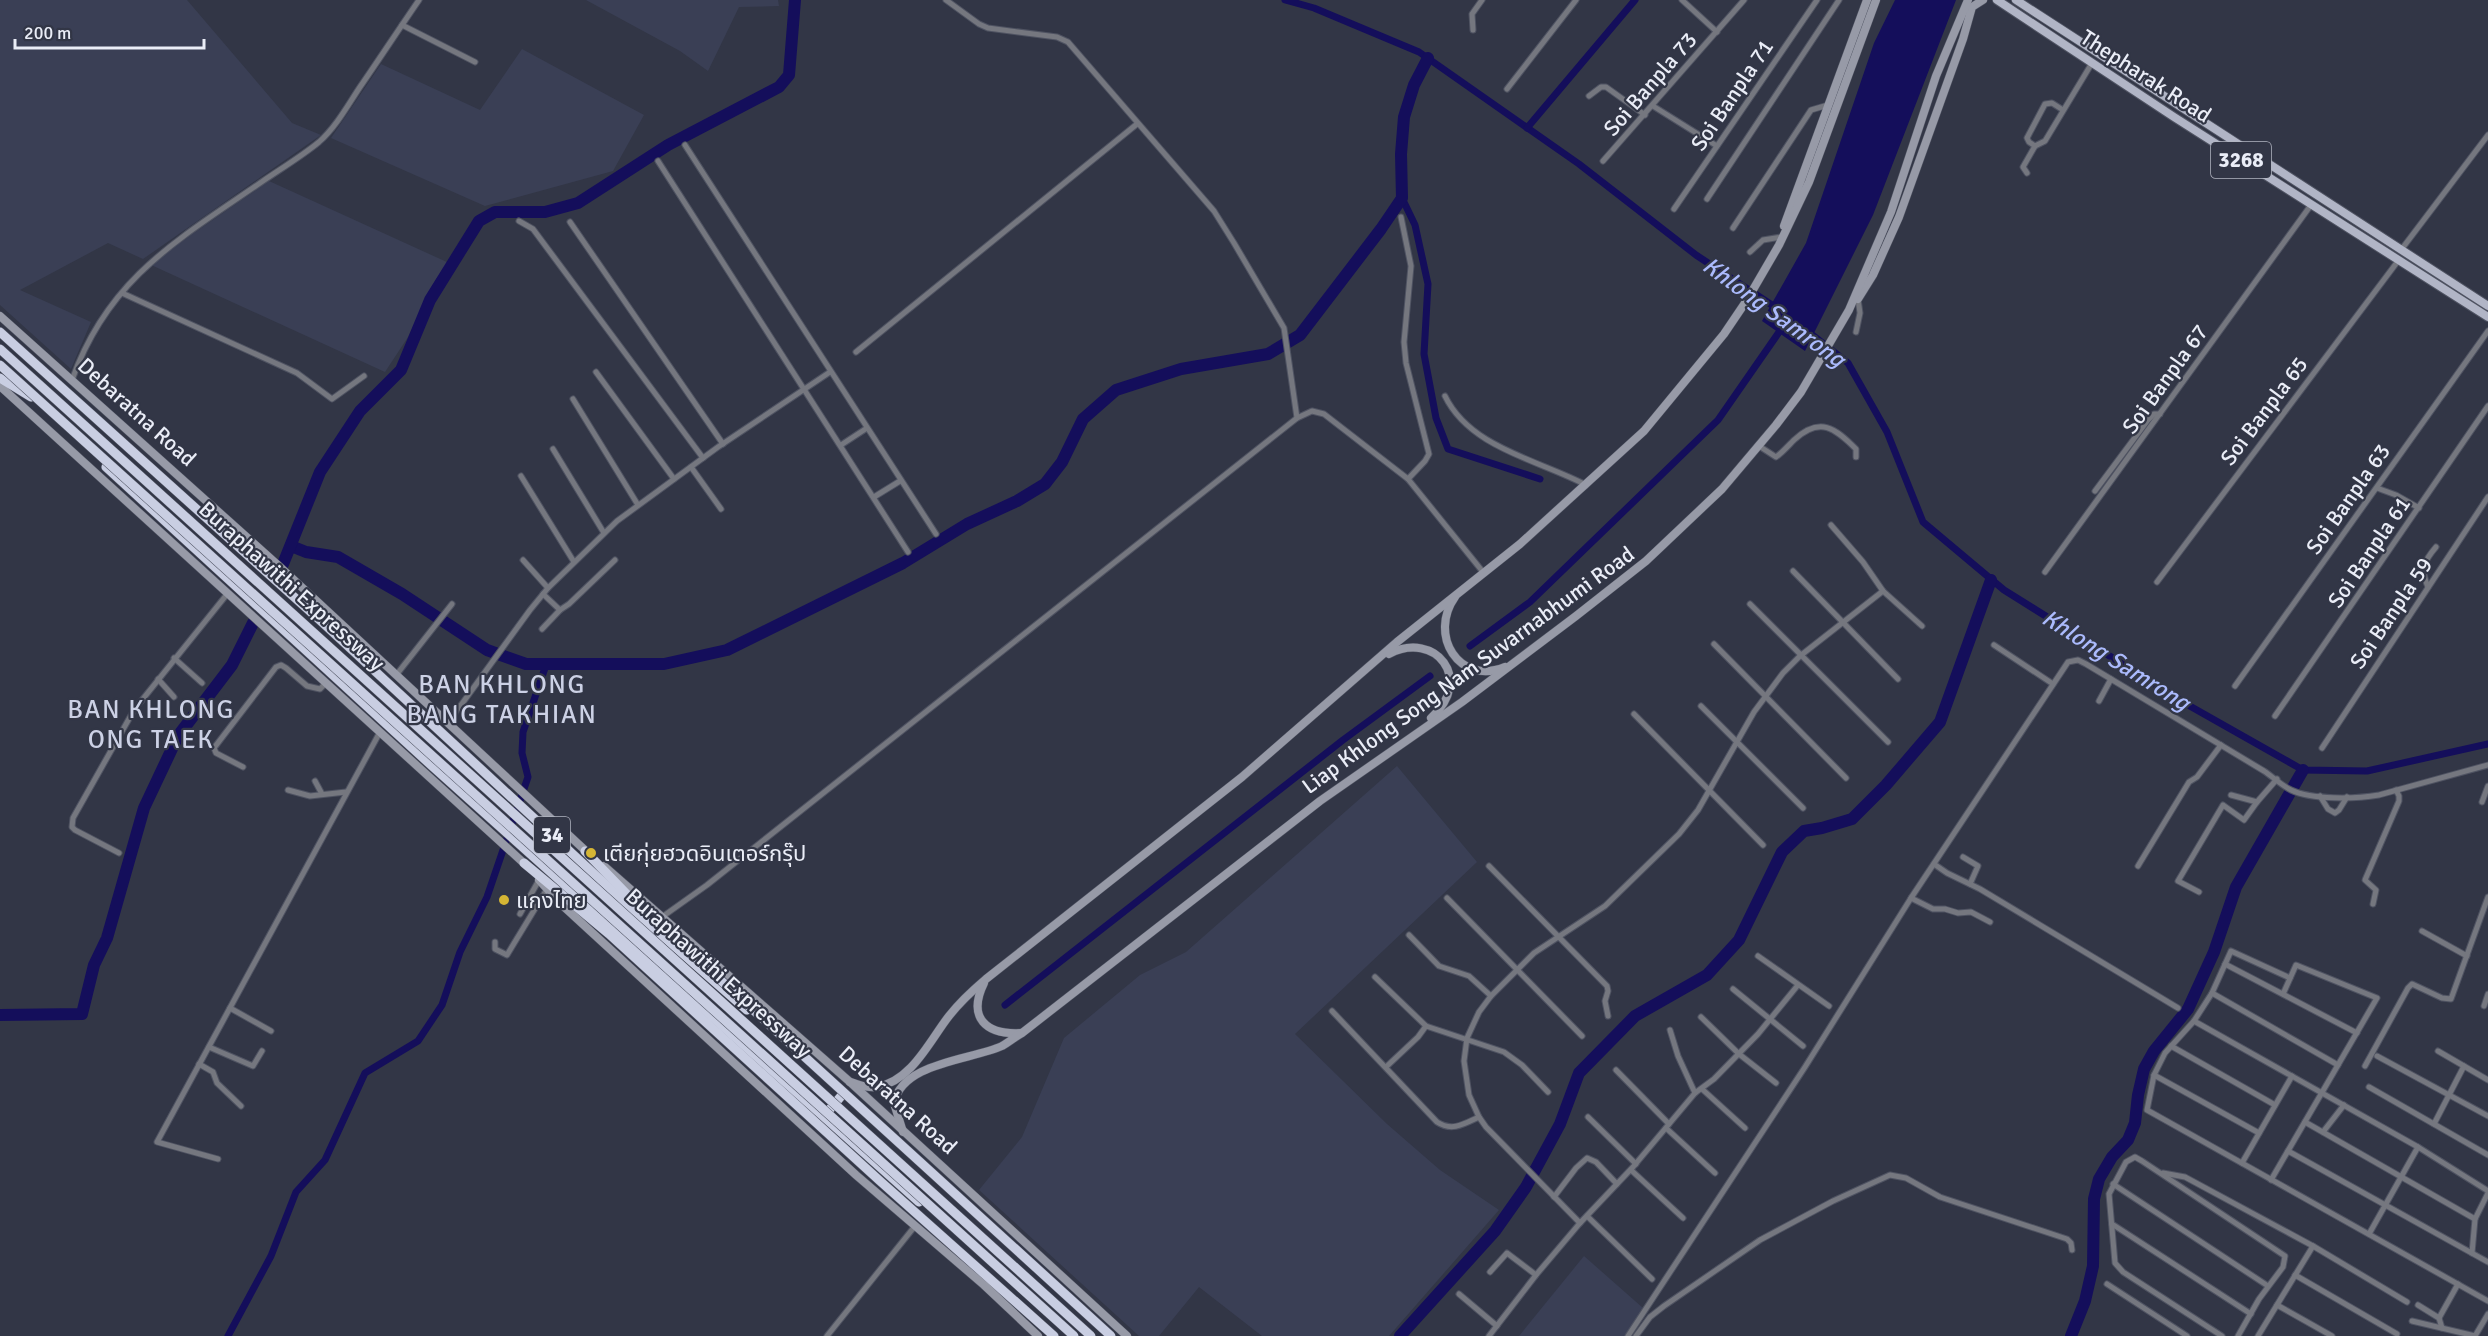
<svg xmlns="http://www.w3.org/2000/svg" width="2488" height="1336" font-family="Signika,'Noto Sans Thai',sans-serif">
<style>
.built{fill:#3a3f55}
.water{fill:#140e5b}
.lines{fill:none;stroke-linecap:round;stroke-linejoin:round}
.canal{stroke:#140e5b;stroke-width:7}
.river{stroke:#140e5b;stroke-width:12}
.street-casing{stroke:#4f5362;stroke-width:7}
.secondary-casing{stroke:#4f5362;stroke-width:9}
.primary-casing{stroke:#4f5362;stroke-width:10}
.highway-casing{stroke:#4f5362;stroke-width:10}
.street{stroke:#75777f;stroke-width:5}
.secondary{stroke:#979aa7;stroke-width:8}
.primary{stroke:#b1b5c6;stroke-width:8}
.highway{stroke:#c9cee2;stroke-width:9}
.highway-bridge-casing{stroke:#4f5362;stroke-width:10;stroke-linecap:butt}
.highway-bridge{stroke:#c9cee2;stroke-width:9}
.poi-dot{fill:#d5b534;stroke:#323646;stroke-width:2}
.labels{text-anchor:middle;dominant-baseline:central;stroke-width:4.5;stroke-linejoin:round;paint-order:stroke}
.shield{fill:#323646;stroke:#b3b6c2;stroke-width:1.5}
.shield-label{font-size:21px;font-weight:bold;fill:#eaedf7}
.street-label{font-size:22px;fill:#eaedf7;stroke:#323646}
.poi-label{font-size:22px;fill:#eaedf7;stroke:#323646;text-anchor:start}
.water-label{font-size:24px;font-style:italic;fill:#abbafc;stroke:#323646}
.quarter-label{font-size:26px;letter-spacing:1.5px;fill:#ccd1e5;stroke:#323646}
</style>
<rect width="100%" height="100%" fill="#323646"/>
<g class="built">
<path d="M0 0H187L292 123 321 135 143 259 108 243 20 290 91 322 71 369 0 305Z"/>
<path d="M586 0H778L779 6 739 7 708 71 680 51Z"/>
<path d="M522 49 644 115 613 171 485 206 331 138 381 64 480 110Z"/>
<path d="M269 181 449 263 435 281 408 337 385 372 149 264Z"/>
<path d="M1397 766 1477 862 1295 1034 1387 1124 1440 1170 1499 1210 1389 1336H1262L1199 1287 1159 1336H1139L979 1190 1022 1137 1064 1038 1140 975 1186 952Z"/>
<path d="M1584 1256 1643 1308 1625 1336H1519Z"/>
</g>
<path class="water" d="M1895 0H1956L1873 215 1805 351 1762 321 1806 243 1874 43Z"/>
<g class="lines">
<g class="canal">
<path d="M1285 0 1314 8 1419 52 1579 164 1696 255 1778 309"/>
<path d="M1527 128 1635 0"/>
<path d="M1402 198 1415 225 1428 284 1424 354 1436 418 1448 449 1540 479"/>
<path d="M1806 330 1848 363 1887 432 1923 522 2004 590 2188 705 2303 770 2367 771 2488 744"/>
<path d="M1470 646 1530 602 1718 420 1784 325"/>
<path d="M1005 1005 1343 740 1430 676"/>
<path d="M228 1336 271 1256 296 1192 325 1160 365 1073 418 1041 442 1005 460 952 487 897 528 777 522 753 523 732 546 665"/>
</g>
<g class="river">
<path d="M291 546 306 552 338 557 402 594 487 650 526 664H664L727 650 903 563 967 524 1017 501 1045 484 1062 462 1083 419 1116 390 1181 369 1268 354 1300 335 1381 229 1402 198 1401 154 1404 117 1414 85 1428 58"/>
<path d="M283 564 320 472 360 411 401 370 430 300 479 221 495 212H545L578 203 668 145 779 87 789 75 795 0"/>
<path d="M0 1015 82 1014 94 965 107 938 144 808 178 736 232 665 253 623"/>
<path d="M1400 1336 1495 1231 1526 1187 1560 1124 1579 1073 1635 1016 1707 975 1739 940 1782 852 1804 831 1822 828 1852 819 1886 785 1940 722 1991 580"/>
<path d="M2071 1336 2085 1301 2093 1266 2094 1199 2099 1179 2112 1157 2128 1140 2135 1123 2138 1095 2144 1069 2154 1051 2188 1009 2214 952 2236 887 2303 770"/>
</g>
<defs>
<g id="street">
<path d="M1682 0 1717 32"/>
<path d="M402 25 475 62"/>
<path d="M1473 30 1472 14 1482 0"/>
<path d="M1507 89 1576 0"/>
<path d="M1589 96 1601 87H1606L1645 115"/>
<path d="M1653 106 1717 146"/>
<path d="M685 145 936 534"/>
<path d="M2035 146 2029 142 2027 138 2045 104 2052 103 2063 110"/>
<path d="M658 161 908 552"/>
<path d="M1603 161 1744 0"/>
<path d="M2027 173 2023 167 2035 146 2045 141 2092 63"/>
<path d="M1707 199 1839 0"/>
<path d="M1674 209 1817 0"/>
<path d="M1401 217 1411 266 1404 342 1406 363 1429 454 1425 461 1408 479"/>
<path d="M519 221 533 229 703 458"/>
<path d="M570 222 723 444"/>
<path d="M1733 228 1811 110 1828 105"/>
<path d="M2401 250 2488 135"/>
<path d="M1750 252 1763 240 1781 237"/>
<path d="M122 293 297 373 332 399 364 376"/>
<path d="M1856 332 1860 313 1858 299"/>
<path d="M856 352 1137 124"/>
<path d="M596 372 674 479"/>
<path d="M72 380C108 278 179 239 263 181 282 168 302 156 319 142 336 127 348 105 360 87 380 58 399 29 419 0"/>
<path d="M1445 396C1470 448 1539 460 1586 485"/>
<path d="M573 399 638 505"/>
<path d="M1297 418 1312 411 1324 414 1408 479 1483 572"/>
<path d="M841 445 867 428"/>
<path d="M1759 446 1776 457C1783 452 1788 446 1794 440 1820 416 1835 428 1856 449V457"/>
<path d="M553 449 604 533"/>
<path d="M691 467 721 509"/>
<path d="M521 476 574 562"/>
<path d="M2377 488 2396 495 2419 508"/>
<path d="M2095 491 2148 420 2154 414H2160"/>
<path d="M874 497 900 481"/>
<path d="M1831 525 1863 562 1883 591 1922 626"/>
<path d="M523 560 548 588"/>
<path d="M1793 571 1898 679"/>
<path d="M2045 572 2311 205"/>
<path d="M2157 582 2398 261"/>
<path d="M2428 587C2420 569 2424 561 2436 547"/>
<path d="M543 594 560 610 569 604 615 560"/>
<path d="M1750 604 1888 742"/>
<path d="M542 629 560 610"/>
<path d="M1714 644 1846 778"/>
<path d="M1994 645 2053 684"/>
<path d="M174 658 202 683"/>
<path d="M397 674 452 604"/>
<path d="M158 679 174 697"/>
<path d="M2235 686 2488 331"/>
<path d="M2099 701 2111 679"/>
<path d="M1701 706 1803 808"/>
<path d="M1634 714 1763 845"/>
<path d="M2275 716 2488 406"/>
<path d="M448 723 530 610 548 588 617 521 718 447 830 372"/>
<path d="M2322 748 2488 497"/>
<path d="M243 767 216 753 214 748 276 667 281 665 286 668 307 686 320 689 326 683"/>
<path d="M315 781 322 794"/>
<path d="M288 790 310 796 346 792"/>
<path d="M2231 795 2257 802 2277 779"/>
<path d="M2320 796 2328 809 2335 813 2339 810 2347 797"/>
<path d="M2482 802 2488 786"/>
<path d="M119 853 75 830 72 827 73 818 134 710 228 593"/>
<path d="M1963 857 1978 866 1970 884"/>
<path d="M1934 864 1947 873 1980 889 2178 1008"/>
<path d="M1489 866 1607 986 1608 991 1605 1001 1608 1016"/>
<path d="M2138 866 2189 782 2197 777 2221 745"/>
<path d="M2199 892 2178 881 2223 805 2244 820 2257 802"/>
<path d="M1447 898 1582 1036"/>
<path d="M1911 898 1933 909H1945L1958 913 1971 912 1990 922"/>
<path d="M2373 904 2376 890 2365 880 2399 801V796L2396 790"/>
<path d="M520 914 539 880"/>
<path d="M662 917 707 885 1297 418 1284 328 1234 243 1214 211 1068 42 1057 37 988 28 979 24 946 0"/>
<path d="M2422 931 2467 956"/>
<path d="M1409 935 1439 966 1469 976 1491 996"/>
<path d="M495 942V949L507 955 547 889"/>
<path d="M1758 956 1829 1006"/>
<path d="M2225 964 2357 1033"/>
<path d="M1375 977 1426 1026 1504 1052 1522 1065 1548 1092"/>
<path d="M2290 978 2231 951 2212 993 2194 1021 2165 1053 2154 1075 2147 1110 2488 1301"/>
<path d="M1733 989 1803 1046"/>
<path d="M2212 993 2338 1065"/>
<path d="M2484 1006 2488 994"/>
<path d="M230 1008 271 1031"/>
<path d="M1332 1011 1437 1122C1452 1132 1464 1124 1479 1117"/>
<path d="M1701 1017 1739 1054 1776 1083"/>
<path d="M2194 1021 2418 1147 2369 1234"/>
<path d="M1670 1030 1678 1056 1695 1093"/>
<path d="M2171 1046 2275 1105"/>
<path d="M209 1047 253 1066 262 1051"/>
<path d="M2438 1051 2488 1080"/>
<path d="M2377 1056 2488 1116"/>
<path d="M199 1064 213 1072 217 1083 241 1106"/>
<path d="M2365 1066 2408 988 2412 984 2442 998 2451 999 2488 897"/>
<path d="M1386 1067 1418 1037 1426 1026"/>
<path d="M1616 1070 1669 1124"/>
<path d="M2154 1075 2259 1133"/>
<path d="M2369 1087 2488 1155"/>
<path d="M1702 1089 1745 1128"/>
<path d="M1588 1117 1636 1164"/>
<path d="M2305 1122 2475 1219"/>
<path d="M2434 1124 2464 1066"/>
<path d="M1666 1128 1715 1173"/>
<path d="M2323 1132 2344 1105"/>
<path d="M2418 1147 2488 1191"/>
<path d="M2288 1151 2488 1262"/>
<path d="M218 1159 157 1142 380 732"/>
<path d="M2242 1163 2292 1076"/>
<path d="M1631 1170 1683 1218"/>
<path d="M2163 1173 2185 1177 2313 1246 2407 1302"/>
<path d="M2271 1180 2377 998 2296 965 2283 994"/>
<path d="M2113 1184 2268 1286"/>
<path d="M1554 1197 1576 1168 1587 1158 1596 1162 1617 1184"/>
<path d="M1587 1216 1652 1279"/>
<path d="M1580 1223 1486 1127 1479 1117 1469 1095 1464 1061 1467 1038 1479 1012 1491 996 1534 953 1605 906 1679 834 1698 810 1754 712 1783 673 1800 656 1883 591"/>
<path d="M2112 1224 2251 1314"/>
<path d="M2472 1253 2475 1219 2488 1193"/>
<path d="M1490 1272 1507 1253 1536 1275"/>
<path d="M2295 1275 2397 1334"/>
<path d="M2107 1284 2187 1336"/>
<path d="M1459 1294 1497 1326"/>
<path d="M2277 1305 2332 1336"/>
<path d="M2418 1305 2439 1318 2442 1328"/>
<path d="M2439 1318 2458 1284"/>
<path d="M2412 1321 2475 1336"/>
<path d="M827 1336 915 1226"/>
<path d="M1489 1336 1536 1275 1580 1223 1633 1167 1695 1093 1714 1079 1758 1034 1798 985"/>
<path d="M1628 1336 1805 1067 1911 898 2068 662 2078 660 2086 664 2264 771C2273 777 2281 785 2291 790 2312 800 2355 799 2379 795L2488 765"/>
<path d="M1636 1336 1650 1317 1664 1306 1760 1240 1833 1201 1890 1175 1906 1178 1940 1197 2067 1239 2071 1243 2072 1250"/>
<path d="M2222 1336 2123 1272 2115 1263 2109 1194 2126 1162 2135 1157 2142 1161 2285 1256 2283 1267 2259 1299 2238 1336"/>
<path d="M2258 1336 2313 1246"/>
<path d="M2475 1336 2488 1314"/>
</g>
<g id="secondary">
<path d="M1784 226 1867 0"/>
<path d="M1858 299 1873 275 1899 217 1963 39 1972 7 1983 0"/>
<path d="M0 316 280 567 588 853"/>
<path d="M0 386 527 866"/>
<path d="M1455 597C1428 635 1459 686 1505 667"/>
<path d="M1389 654C1435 630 1475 679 1431 718"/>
<path d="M604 866 850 1082 1127 1336"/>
<path d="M539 880 562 905 856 1175 984 1285 1038 1336"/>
<path d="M984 983C967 1018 986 1035 1021 1033"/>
<path d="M850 1082C858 1084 868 1089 877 1087 912 1081 930 1040 949 1016 960 1002 973 990 986 979L1242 777 1397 642 1520 544 1644 431 1724 334 1747 300 1779 245 1809 182 1876 0"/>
<path d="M903 1132 894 1103C902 1062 972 1060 1002 1046 1009 1042 1015 1037 1022 1033L1320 801 1462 702 1576 616 1646 561 1722 489 1776 425 1801 392 1849 310 1891 212 1936 76 1968 0"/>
</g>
<g id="primary">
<path d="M1997 0 2174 117 2488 317"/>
<path d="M2016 0 2488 306"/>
</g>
<g id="highway">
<path d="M0 332 323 623 632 909 747 1010"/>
<path d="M0 378 31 397"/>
<path d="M106 467 432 766 919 1202"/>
<path d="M585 851 642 910"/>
<path d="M524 863 609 934 880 1181 1054 1336"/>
<path d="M824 1116 843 1094"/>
</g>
</defs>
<use href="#street" class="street-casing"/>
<use href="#secondary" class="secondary-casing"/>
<use href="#primary" class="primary-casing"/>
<use href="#highway" class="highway-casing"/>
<use href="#street" class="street"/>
<use href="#secondary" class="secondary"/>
<use href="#primary" class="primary"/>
<use href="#highway" class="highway"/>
<defs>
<g id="highway-bridge">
<path d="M0 349 1091 1336"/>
<path d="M0 365 1074 1336"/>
<path d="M693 955 1111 1336"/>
</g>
</defs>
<use href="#highway-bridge" class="highway-bridge-casing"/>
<use href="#highway-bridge" class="highway-bridge"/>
</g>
<g class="poi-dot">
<circle cx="591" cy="853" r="6"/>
<circle cx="504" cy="900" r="6"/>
</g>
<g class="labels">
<g class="shield">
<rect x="2211" y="142" width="60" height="36" rx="4.5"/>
<rect x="534" y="817" width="36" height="36" rx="4.5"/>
</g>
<g class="shield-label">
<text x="2241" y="160">3268</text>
<text x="552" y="835">34</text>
</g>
<g class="street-label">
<text transform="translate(2146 76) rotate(33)">Thepharak Road</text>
<text transform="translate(1650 84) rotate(-49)">Soi Banpla 73</text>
<text transform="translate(1732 95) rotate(-56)">Soi Banpla 71</text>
<text transform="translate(2165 379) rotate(-54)">Soi Banpla 67</text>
<text transform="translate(2264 411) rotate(-53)">Soi Banpla 65</text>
<text transform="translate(137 412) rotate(42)">Debaratna Road</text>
<text transform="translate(2348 499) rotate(-55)">Soi Banpla 63</text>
<text transform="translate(2369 552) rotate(-56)">Soi Banpla 61</text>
<text transform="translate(292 586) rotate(42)">Buraphawithi Expressway</text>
<text transform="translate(2391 613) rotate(-56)">Soi Banpla 59</text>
<text transform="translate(1468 670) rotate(-36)">Liap Khlong Song Nam Suvarnabhumi Road</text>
<text transform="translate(719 973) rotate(42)">Buraphawithi Expressway</text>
<text transform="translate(898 1100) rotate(42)">Debaratna Road</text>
</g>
<g class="poi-label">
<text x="603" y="853">เตียกุ่ยฮวดอินเตอร์กรุ๊ป</text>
<text x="516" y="900">แกงไทย</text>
</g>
<g class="water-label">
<text transform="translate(1774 312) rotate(36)">Khlong Samrong</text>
<text transform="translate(2116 660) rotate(32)">Khlong Samrong</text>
</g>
<g class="quarter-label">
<text x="502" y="685">BAN KHLONG<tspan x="502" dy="30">BANG TAKHIAN</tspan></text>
<text x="151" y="710">BAN KHLONG<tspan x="151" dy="30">ONG TAEK</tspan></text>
</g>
</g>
<path d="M15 39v9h189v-9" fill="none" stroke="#eaedf7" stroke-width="3"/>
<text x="24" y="39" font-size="18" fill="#eaedf7" stroke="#323646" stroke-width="4.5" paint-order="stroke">200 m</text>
</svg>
